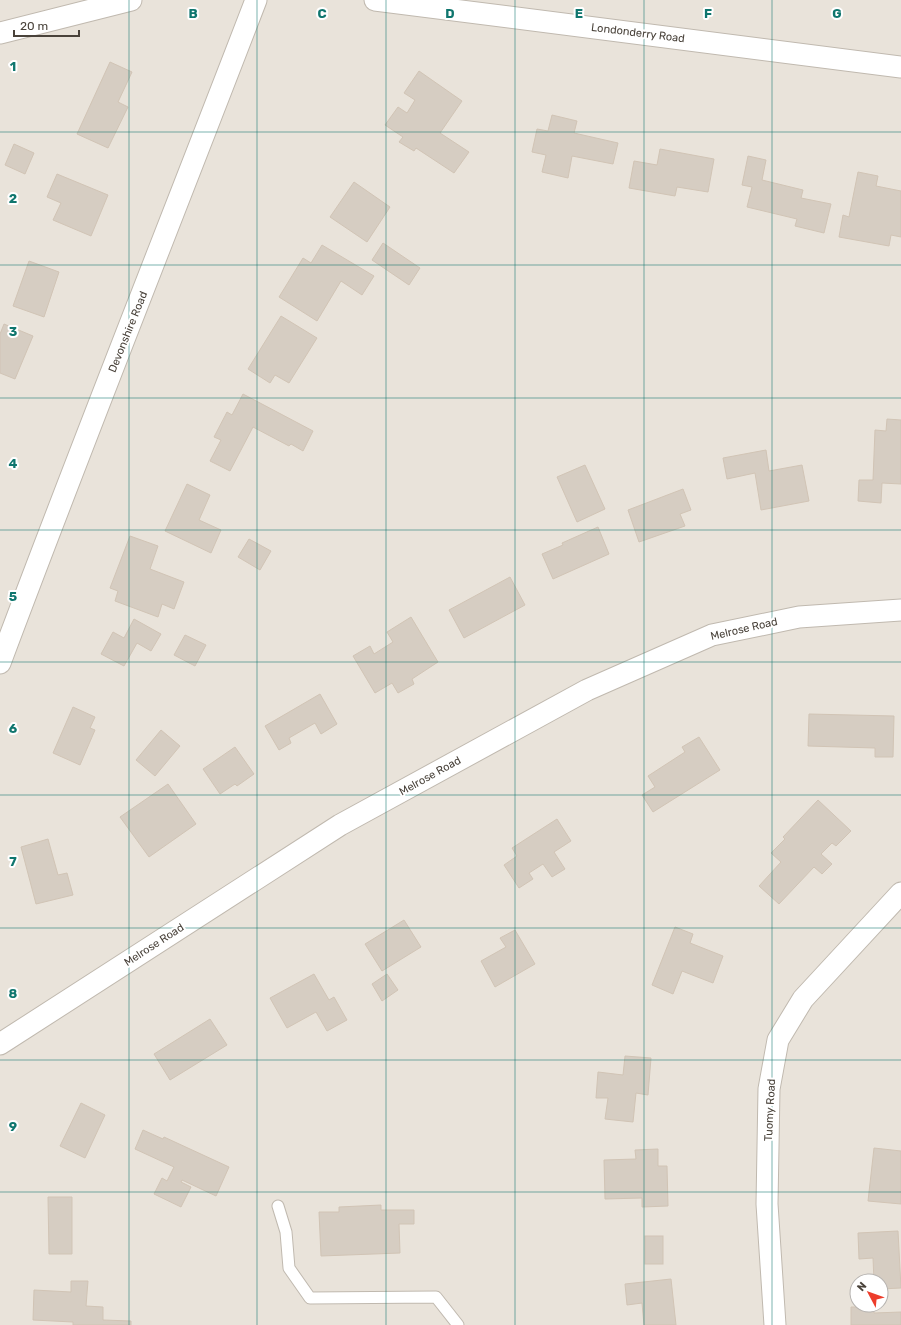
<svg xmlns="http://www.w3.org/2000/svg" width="901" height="1325" font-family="Rubik,sans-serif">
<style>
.residential{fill:#e9e3da;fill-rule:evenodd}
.building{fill:#d6cdc2;stroke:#d1c4b5}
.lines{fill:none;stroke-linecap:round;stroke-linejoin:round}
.service-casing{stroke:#c0b9af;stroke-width:13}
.minor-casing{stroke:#c0b9af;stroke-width:23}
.service{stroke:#fff;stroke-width:11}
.minor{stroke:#fff;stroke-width:21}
.grid{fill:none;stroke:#0f766e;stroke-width:1;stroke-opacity:0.55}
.labels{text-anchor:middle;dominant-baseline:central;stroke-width:4;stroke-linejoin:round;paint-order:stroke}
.street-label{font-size:11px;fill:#49423a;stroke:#fff}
.grid-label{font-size:13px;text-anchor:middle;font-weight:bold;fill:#0f766e;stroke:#fff;stroke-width:4;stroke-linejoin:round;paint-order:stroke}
</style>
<rect width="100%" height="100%" fill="#f5f2ec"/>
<path class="residential" d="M0 0H901V1325H0ZM857 1281H881V1305H857Z"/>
<g class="building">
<path d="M110 62 132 72 118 102 128 107 108 148 77 134Z"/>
<path d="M419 71 462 101 440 133 469 152 454 173 416 148 414 151 399 142 403 137 385 125 398 107 407 113 415 100 404 93Z"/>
<path d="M552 115 577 121 574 133 618 143 613 164 572 156 568 178 542 172 546 155 532 152 537 129 548 131Z"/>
<path d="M14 144 34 153 25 174 5 165Z"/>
<path d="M660 149 714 159 708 192 677 187 675 196 629 188 634 161 657 165Z"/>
<path d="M748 156 766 160 762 180 803 190 801 198 831 204 824 233 795 226 797 219 747 207 752 187 742 185Z"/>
<path d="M858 172 878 176 876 186 901 191V237L891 235 889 246 839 237 843 215 849 217Z"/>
<path d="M57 174 108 195 91 236 53 220 61 203 47 197Z"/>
<path d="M354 182 390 207 367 242 330 217Z"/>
<path d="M383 243 420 268 409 285 372 260Z"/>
<path d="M322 245 374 276 362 295 341 281 317 321 279 297 303 258 311 263Z"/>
<path d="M29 261 59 272 44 317 13 306Z"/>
<path d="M281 316 317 338 289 383 275 375 270 383 248 369Z"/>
<path d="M4 324 33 336 15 379 0 373V334Z"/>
<path d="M243 394 313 431 303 451 291 444 289 446 253 427 230 471 210 461 221 440 214 437 227 412 232 415Z"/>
<path d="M887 419 901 420V484L882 483 881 503 858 501 859 480H873L875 430 886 431Z"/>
<path d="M766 450 769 471 802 465 809 501 761 510 755 473 727 479 723 458Z"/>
<path d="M585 465 605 509 577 522 557 477Z"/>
<path d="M187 484 210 495 199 520 221 530 211 553 165 531Z"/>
<path d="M683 489 691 510 680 514 685 526 639 542 628 510Z"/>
<path d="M598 527 609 554 553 579 542 554 563 545 562 543Z"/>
<path d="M130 536 158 546 150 569 184 582 174 609 162 604 158 617 115 601 118 591 110 588Z"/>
<path d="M249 539 271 551 260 570 238 557Z"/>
<path d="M510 577 525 605 464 638 449 610Z"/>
<path d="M411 617 438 662 412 679 414 684 398 693 392 683 375 693 353 656 370 646 374 654 393 642 387 632Z"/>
<path d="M134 619 161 634 151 651 137 643 124 666 101 654 113 632 124 638Z"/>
<path d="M185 635 206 645 195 666 174 655Z"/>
<path d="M320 694 337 724 321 734 315 723 289 738 291 743 279 750 265 726Z"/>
<path d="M73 707 95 717 90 728 95 730 80 765 53 753Z"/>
<path d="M809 714 894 716 893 757H875V748L808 746Z"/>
<path d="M161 730 180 746 155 776 136 760Z"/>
<path d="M699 737 720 770 653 812 642 795 655 787 648 776 685 752 682 747Z"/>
<path d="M235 747 254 774 237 786 235 784 220 794 203 769Z"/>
<path d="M168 784 196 824 149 857 120 817Z"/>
<path d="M818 800 851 831 836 846 832 843 821 854 832 864 822 874 814 867 779 904 759 886 781 862 771 853 785 839 783 837Z"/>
<path d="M557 819 571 841 554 852 565 869 552 877 543 864 529 873 533 879 519 888 504 865 517 856 512 848Z"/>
<path d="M48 839 58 875 67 873 73 895 36 904 21 847Z"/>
<path d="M404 920 421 947 382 971 365 944Z"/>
<path d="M675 927 693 934 690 943 723 956 713 983 682 971 673 994 652 985Z"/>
<path d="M515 930 535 964 495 987 481 961 506 947 500 938Z"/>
<path d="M314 974 329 1000 334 997 347 1020 327 1031 316 1012 287 1028 270 998Z"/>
<path d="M387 974 398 990 382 1001 372 984Z"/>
<path d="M210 1019 227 1045 170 1080 154 1054Z"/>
<path d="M625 1056 651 1058 648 1095 636 1093 633 1122 605 1119 608 1098H596L598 1072 623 1075Z"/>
<path d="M81 1103 105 1115 85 1158 60 1146Z"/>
<path d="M143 1130 163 1139 164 1137 229 1167 216 1196 182 1180 181 1182 191 1187 181 1207 154 1194 162 1178 167 1181 174 1167 135 1149Z"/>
<path d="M874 1148 901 1151V1204L868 1201Z"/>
<path d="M658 1149V1166H667L668 1206 642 1207V1198L605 1199 604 1160 636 1159 635 1150Z"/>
<path d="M48 1197H72V1254H49Z"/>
<path d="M381 1205V1210H414V1224H399L400 1253 321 1256 319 1212H339V1207Z"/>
<path d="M898 1231 901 1288 881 1289V1281H874L873 1258 859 1259 858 1233Z"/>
<rect x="645" y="1236" width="18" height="28"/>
<path d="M671 1279 676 1325H644L642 1303 627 1305 625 1284Z"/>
<path d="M71 1281H88L86 1306 103 1307V1320L131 1321V1325H73V1322L33 1320 34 1290 71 1292Z"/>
<path d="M851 1307H873L874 1313 901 1312V1325H851Z"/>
</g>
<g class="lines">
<defs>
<path id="service" d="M278 1206 286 1232 289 1268 310 1298 436 1297 458 1325"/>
<g id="minor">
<path d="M375 0 901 67"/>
<path d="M0 33 131 0"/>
<path d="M0 663C83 441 171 221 256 0"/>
<path d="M0 1044 340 825 587 690 712 635 799 617 901 610"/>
<path d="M775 1325 767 1204 769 1089 778 1040 803 999 901 893"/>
</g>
</defs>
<use href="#service" class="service-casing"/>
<use href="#minor" class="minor-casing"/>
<use href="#service" class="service"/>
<use href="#minor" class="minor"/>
</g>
<path class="grid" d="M129 0V1325M257 0V1325M386 0V1325M515 0V1325M644 0V1325M772 0V1325M0 132H901M0 265H901M0 398H901M0 530H901M0 662H901M0 795H901M0 928H901M0 1060H901M0 1192H901"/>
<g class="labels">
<g class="street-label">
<text transform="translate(638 33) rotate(7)">Londonderry Road</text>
<text transform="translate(128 332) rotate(-68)">Devonshire Road</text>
<text transform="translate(744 629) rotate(-13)">Melrose Road</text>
<text transform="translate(430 776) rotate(-29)">Melrose Road</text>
<text transform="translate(154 945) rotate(-33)">Melrose Road</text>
<text transform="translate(770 1110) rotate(-87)">Tuomy Road</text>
</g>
</g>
<g class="grid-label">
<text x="193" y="18">B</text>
<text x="322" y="18">C</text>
<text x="450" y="18">D</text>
<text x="579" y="18">E</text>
<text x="708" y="18">F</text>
<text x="837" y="18">G</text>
<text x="13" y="71">1</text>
<text x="13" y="203">2</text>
<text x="13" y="336">3</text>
<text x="13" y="468">4</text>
<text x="13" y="601">5</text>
<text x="13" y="733">6</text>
<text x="13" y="866">7</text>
<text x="13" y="998">8</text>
<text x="13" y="1131">9</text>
</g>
<g transform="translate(869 1293) rotate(311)"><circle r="19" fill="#ffffff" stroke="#b6b3b0"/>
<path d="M0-3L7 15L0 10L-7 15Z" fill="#ed3d2b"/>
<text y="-6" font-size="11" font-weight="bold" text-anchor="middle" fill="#49423a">N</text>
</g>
<path d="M14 30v6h65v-6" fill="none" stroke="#49423a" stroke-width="2"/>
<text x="20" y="30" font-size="12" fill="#49423a" stroke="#ffffff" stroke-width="3" paint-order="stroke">20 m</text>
</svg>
